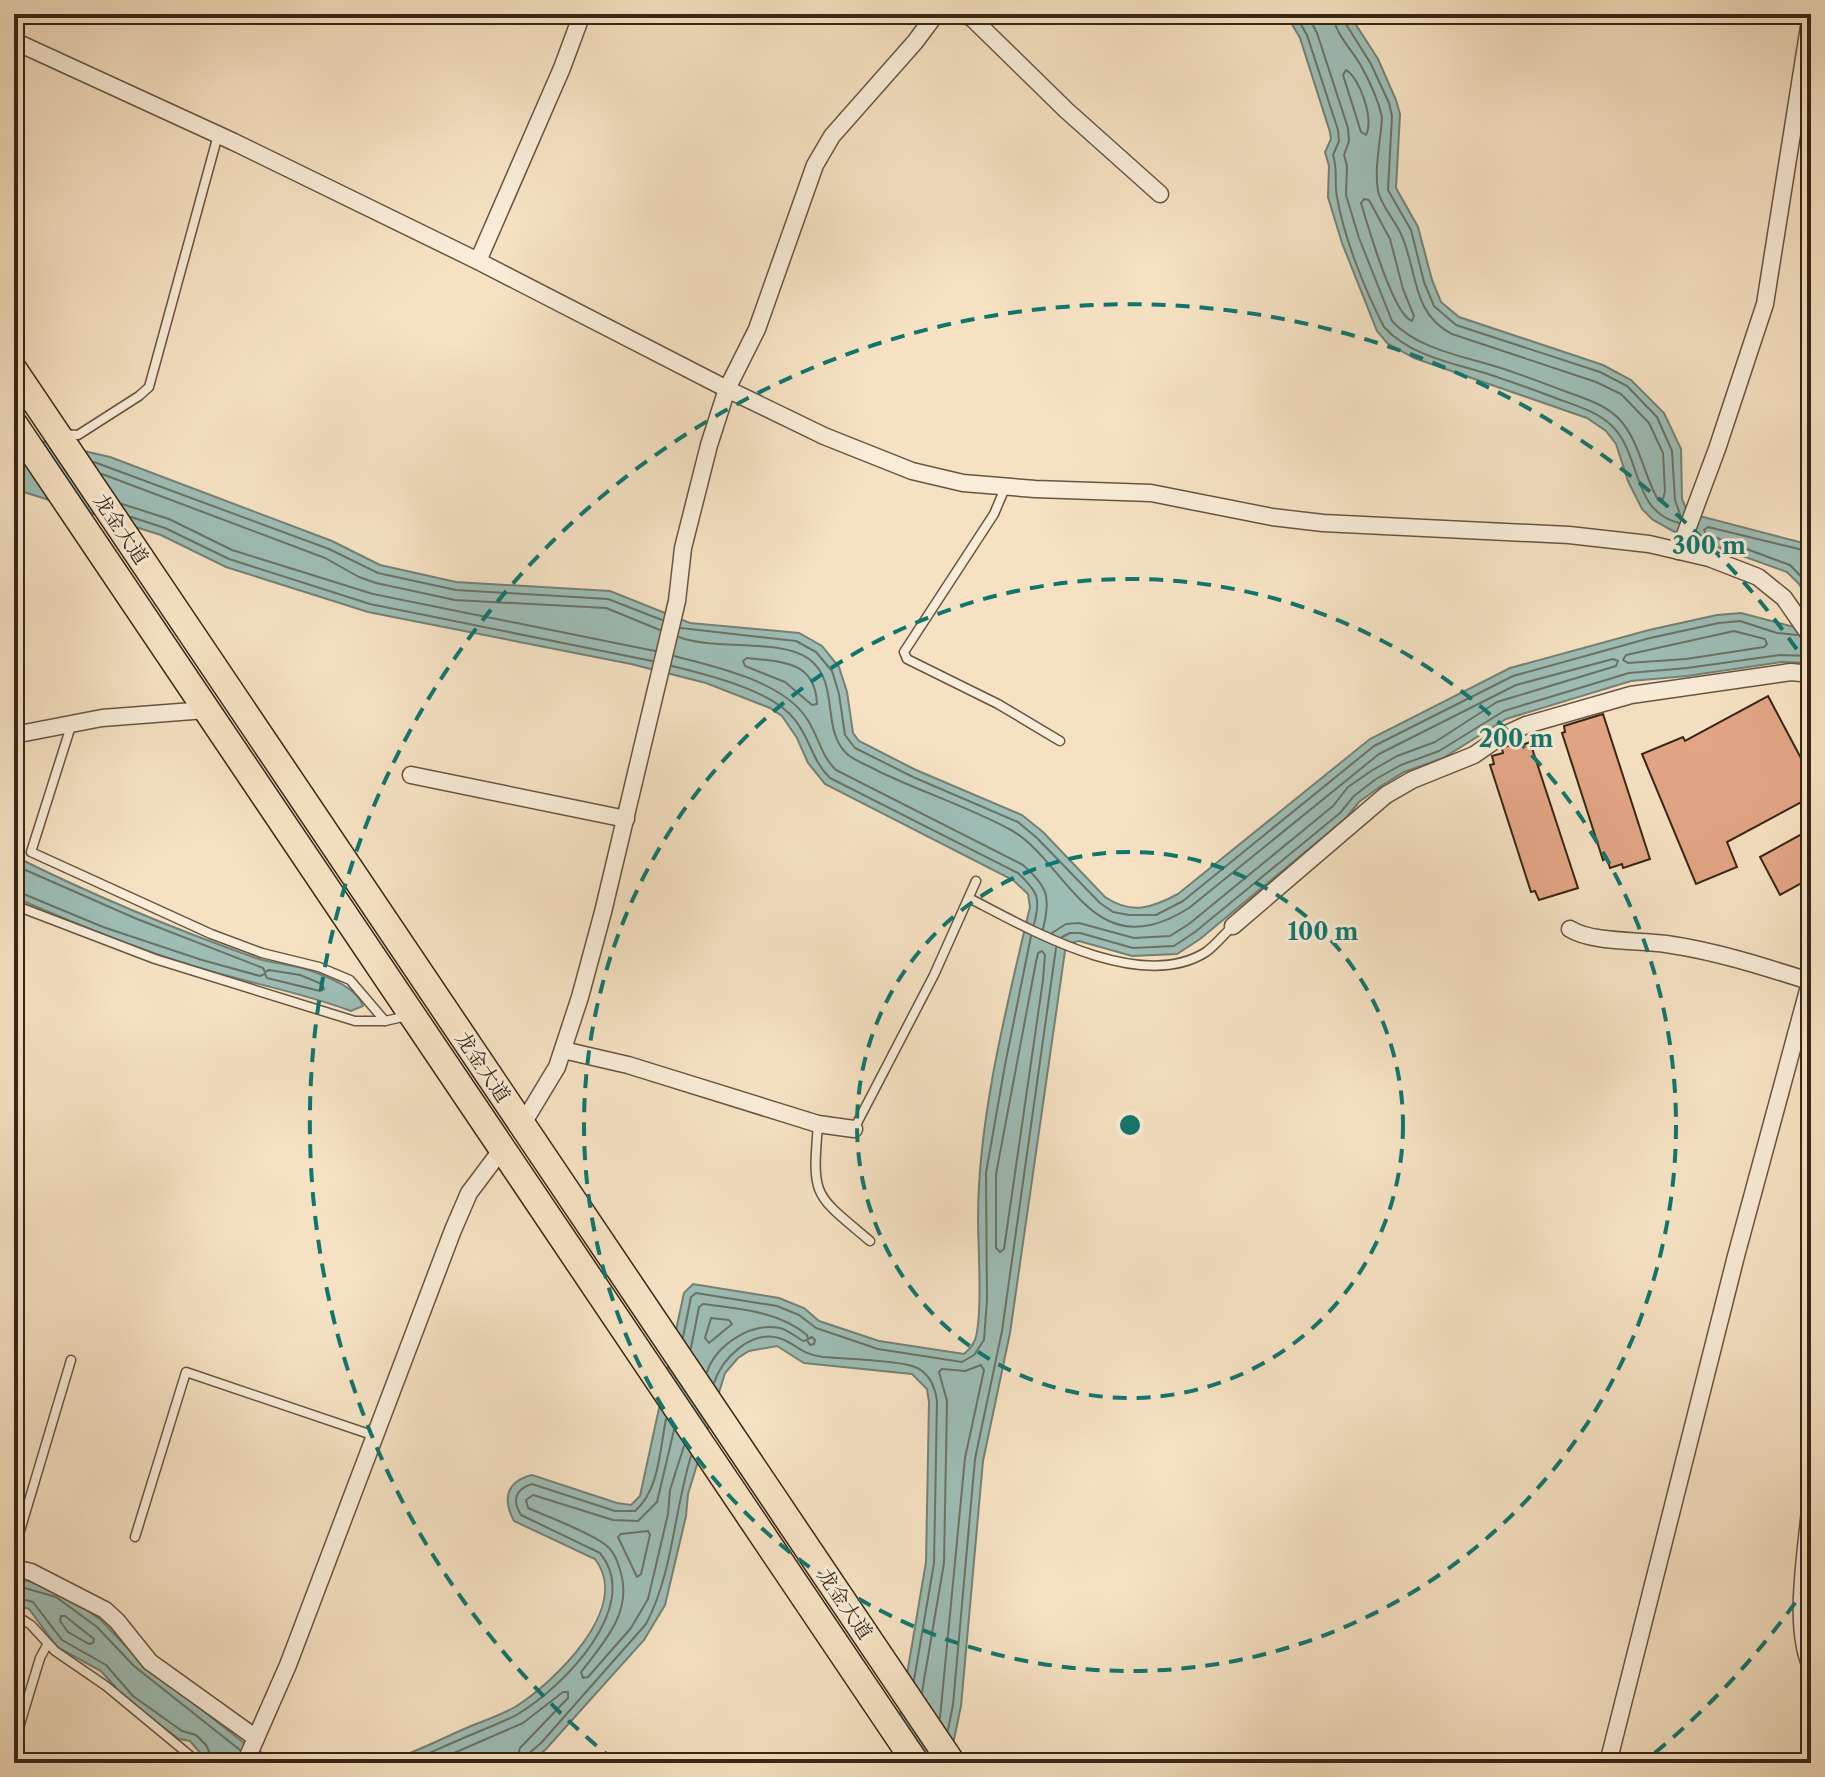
<svg xmlns="http://www.w3.org/2000/svg" width="1825" height="1777" font-family="'Libre Caslon Text','Noto Serif SC',serif">
<style>
.water{fill:#9dbdb5;stroke:#748175;stroke-width:2}
.lines{fill:none;stroke-linecap:round;stroke-linejoin:round}
.shore{stroke:#6a7265;stroke-width:2}
.building{fill:#e4a686;stroke:#372615;stroke-width:2}
.lane-casing{stroke:#675540;stroke-width:11}
.street-casing{stroke:#675540;stroke-width:19}
.primary-casing{stroke:#372615;stroke-width:29}
.lane{stroke:#f9ecd8;stroke-width:8}
.street{stroke:#f9ecd8;stroke-width:16}
.primary{stroke:#f6e2c3;stroke-width:26}
.ring{fill:none;stroke:#0f766e;stroke-width:4;stroke-dasharray:14 10}
.labels{text-anchor:middle;dominant-baseline:central;stroke-width:6;stroke-linejoin:round;paint-order:stroke}
.street-label{font-size:20px;fill:#372615;stroke:#f9ecd8}
.centre{fill:#0f766e;stroke:#f9ecd8;stroke-width:4}
.ring-label{font-size:24px;text-anchor:middle;font-weight:bold;fill:#0f766e;stroke:#f9ecd8;stroke-width:6;stroke-linejoin:round;paint-order:stroke}
</style>
<rect width="100%" height="100%" fill="#f6e2c3"/>
<filter id="stains"><feTurbulence type="fractalNoise" baseFrequency=".0025" numOctaves="4"/><feColorMatrix values="0 0 0 0 .2 0 0 0 0 .09 0 0 0 0 .02 0 0 0 .5 -.17"/></filter>
<radialGradient id="worn" r=".72"><stop offset=".6" stop-color="#630" stop-opacity="0"/><stop offset="1" stop-color="#630" stop-opacity=".3"/></radialGradient>
<g class="water">
<path d="M1286 14H1349L1378 59 1396 100 1400 114 1396 188 1418 227 1432 280 1441 302 1459 317 1603 365 1631 380 1664 413 1681 449 1682 499 1688 513 1811 545V663L1781 662 1687 676 1631 681 1506 719 1443 758 1404 772 1381 786 1359 802 1346 818 1200 939 1177 954 1132 956 1079 941 1066 944 1010 1333 983 1461 961 1706 949 1763H892L926 1562 929 1402 927 1389 912 1374 804 1363 777 1346 749 1351 738 1358 725 1373 688 1494 686 1516 665 1605 644 1640 546 1749 530 1763H384C411 1754 437 1741 464 1729 480 1722 499 1716 515 1707 553 1683 633 1608 595 1559L514 1521C503 1500 505 1482 532 1475L617 1503 631 1505 640 1496 684 1293 693 1284 779 1298 804 1308 819 1321 879 1341 964 1354C969 1350 972 1346 975 1340 983 1317 978 1246 978 1218 978 1118 1007 1005 1030 907L1028 894 1013 880 825 784 808 763 797 738 782 716 770 708 706 683 631 664 368 612 226 567 161 535 14 489V435L110 457 332 541 380 565 456 582 610 591 690 623 799 633 822 646 839 667 847 692 853 733 859 741 916 770 1022 815 1043 832 1105 897C1132 915 1152 908 1178 894L1370 739 1510 668 1649 630 1717 615 1741 613 1794 627 1802 624 1809 611 1807 595 1798 583 1787 572 1673 531 1653 520 1642 509 1628 481 1616 444 1606 431 1587 418 1414 358 1387 343 1377 331 1342 243 1328 197 1329 166 1325 152 1331 139 1330 132 1300 38Z"/>
<path d="M14 856C92 895 174 929 256 958 273 964 292 964 309 970 327 977 357 987 363 1006L351 1011C301 992 248 983 197 967 134 948 74 923 14 897Z"/>
<path d="M14 1577 60 1590 102 1621 139 1660 244 1743 281 1763 207 1761 190 1741 179 1739 128 1701 101 1671 57 1647 29 1609 14 1604Z"/>
</g>
<g class="lines">
<g class="shore">
<path d="M1295 14 1307 35 1338 130 1339 141 1333 155C1338 169 1334 183 1337 197 1344 238 1365 290 1384 327 1410 356 1453 363 1488 374 1512 382 1535 390 1558 399 1577 406 1598 412 1612 426 1642 455 1631 511 1679 523"/>
<path d="M1307 14 1317 33 1348 128 1349 141 1344 155 1347 166 1346 195 1359 238 1392 321C1418 350 1468 357 1504 369 1525 376 1546 384 1567 392 1586 399 1607 405 1621 421 1639 442 1644 474 1657 498L1663 499 1665 491 1663 453 1649 423 1621 394 1596 382 1452 334C1411 313 1418 271 1401 234 1395 220 1381 206 1378 191 1374 167 1381 140 1382 117 1378 99 1369 80 1360 64 1351 49 1334 32 1333 14"/>
<path d="M1343 14 1344 21 1371 64 1389 103 1392 116 1388 190 1411 230 1424 282 1434 306 1456 325 1600 372 1627 386 1657 417 1672 451 1675 500 1681 517"/>
<path d="M1346 70C1360 78 1374 119 1366 135L1361 132 1343 75Z"/>
<path d="M1364 199 1369 200 1390 239 1403 289 1414 316 1412 321C1393 315 1368 226 1361 203Z"/>
<path d="M94 462 329 549 378 573 456 590 608 599 662 620"/>
<path d="M102 474 325 558 359 577 376 583 455 600 606 608 660 630"/>
<path d="M122 504 169 519 232 550 373 594 655 651"/>
<path d="M131 517 165 528 229 559 370 604 652 661"/>
<path d="M1811 552 1708 527 1704 530 1706 534 1790 565 1811 587"/>
<path d="M681 628 796 641 816 652 832 671 839 694 845 735 855 748 913 777 1018 822 1037 838 1100 903 1113 912 1129 915H1156L1183 901 1374 746 1513 676 1650 638 1719 623 1740 621 1777 633 1797 635"/>
<path d="M1734 631 1765 639 1767 644 1764 647 1686 659 1628 663 1623 660 1626 655Z"/>
<path d="M679 637C714 651 781 638 809 659 840 682 821 728 846 753 854 761 868 765 878 771 921 792 969 807 1011 830 1047 850 1072 904 1109 921 1137 934 1165 923 1189 908L1379 754 1516 685 1613 659 1618 661 1616 666 1497 702 1435 742 1397 756 1371 771 1348 787 1333 806 1189 924 1170 936 1134 938 1079 923 1066 924 1052 933"/>
<path d="M674 656C714 666 780 681 805 716 818 733 820 755 836 770L1023 865C1048 887 1051 897 1043 929"/>
<path d="M747 658C781 662 815 660 817 704L812 705 785 682 745 666 743 661Z"/>
<path d="M672 666C708 675 772 690 795 720 810 738 812 761 830 778L1018 873C1038 892 1041 898 1034 924"/>
<path d="M14 865 137 919 263 968 265 972 269 970 300 975 322 984 324 989 320 991 267 978 265 974 260 976 202 960 103 927 14 890"/>
<path d="M1062 937 1070 933H1080L1133 948 1174 946 1195 932 1340 813 1354 796 1376 779 1401 765 1439 751 1504 711 1629 673 1687 668 1780 655 1811 656"/>
<path d="M1042 951 1045 955 1043 980 1004 1249 1000 1252 996 1248V1174L1036 962 1038 953Z"/>
<path d="M711 1318 729 1320 732 1324 709 1343 705 1338Z"/>
<path d="M683 1337 691 1297 696 1293 777 1306 799 1315 816 1328 878 1349 962 1362 974 1355 984 1340 987 1300 986 1173 1005 1065 1031 936"/>
<path d="M691 1348 699 1307 703 1304C739 1309 778 1311 807 1335L808 1339 812 1337 815 1340 814 1344 810 1345 807 1340 803 1341C796 1337 788 1330 780 1328 751 1322 716 1345 707 1372"/>
<path d="M714 1383C722 1358 751 1330 779 1338 798 1344 799 1354 823 1357 845 1359 898 1360 915 1367 930 1373 935 1387 937 1401L934 1563 914 1680"/>
<path d="M674 1430 657 1502 638 1521 613 1520 533 1495 526 1500 528 1508C548 1517 592 1533 607 1546 615 1553 618 1563 621 1573 632 1613 604 1642 581 1672L583 1678 588 1677 631 1628 648 1599 668 1514 670 1490 684 1446"/>
<path d="M648 1531 650 1535 641 1574 637 1577 618 1537 621 1534Z"/>
<path d="M14 1585 56 1597 97 1627 134 1666 240 1750"/>
<path d="M14 1597 33 1602 62 1640 106 1665 133 1696 182 1731 196 1735 206 1745 214 1763"/>
<path d="M61 1616H65L94 1639 93 1643 89 1644 68 1632 60 1621Z"/>
<path d="M922 1692 944 1563 947 1401 939 1372 942 1369 965 1371 981 1365 984 1370 965 1458 940 1718"/>
<path d="M948 1730 953 1705 975 1459 1002 1331 1056 948"/>
<path d="M406 1763C432 1752 458 1740 485 1729 496 1724 508 1720 518 1714 562 1688 644 1606 600 1553L521 1515C512 1501 515 1489 532 1484L615 1511H635C659 1491 660 1449 666 1419"/>
<path d="M431 1763 523 1723 563 1692H568V1698L520 1748 516 1763"/>
<path d="M526 1763 527 1755 541 1743 646 1624C673 1573 674 1511 691 1456"/>
</g>
</g>
<g class="building">
<path d="M1768 696 1811 777V797L1727 842 1737 867 1696 884 1642 754 1683 737 1685 741Z"/>
<path d="M1603 714 1650 859 1623 868 1622 864 1610 868 1607 858 1603 860 1562 733 1565 732 1564 726Z"/>
<path d="M1530 742 1578 888 1539 900 1535 891 1531 892 1490 765 1494 764 1492 756 1503 753 1502 749 1505 747 1516 743 1517 747Z"/>
<path d="M1811 829V878L1780 895 1760 857Z"/>
</g>
<g class="lines">
<defs>
<g id="lane">
<path d="M62 434 78 435 139 396 149 387 218 135"/>
<path d="M1005 488 994 514 904 652 907 659 998 704 1060 741"/>
<path d="M71 726 31 852 211 934 262 953 319 967 350 980 385 1021"/>
<path d="M969 898C1029 929 1140 994 1206 952 1216 945 1224 934 1233 926"/>
<path d="M14 905 155 959 355 1021H385L407 1016"/>
<path d="M818 1124C812 1198 813 1193 870 1241"/>
<path d="M854 1129 934 975 976 881"/>
<path d="M1811 1492 1806 1509C1802 1557 1787 1634 1811 1676"/>
<path d="M135 1537 186 1372 375 1436"/>
<path d="M14 1551 71 1360"/>
<path d="M14 1614 31 1625 55 1651 106 1686 199 1763"/>
<path d="M14 1744 40 1658 47 1645"/>
</g>
<g id="street">
<path d="M963 14 972 18 1066 110 1160 194"/>
<path d="M14 41 234 142 478 261 727 389 824 436 912 471 963 483 1035 489 1151 493 1272 517 1323 523 1569 535 1649 544 1709 558 1758 577 1784 598 1811 637"/>
<path d="M478 261 562 68 582 14"/>
<path d="M1679 551 1717 449 1765 304 1811 14"/>
<path d="M14 735 102 718 206 710"/>
<path d="M411 775 626 819"/>
<path d="M1233 926 1386 795 1412 780 1474 755 1500 737 1526 725 1631 695 1791 672 1811 674"/>
<path d="M1570 929C1593 943 1638 940 1666 944 1715 951 1762 966 1809 981"/>
<path d="M563 1050 628 1065 818 1124 854 1129"/>
<path d="M522 1125 557 1067 580 997 603 912 677 601 683 548 709 445 727 389 757 329 815 165 832 136 915 42 936 14"/>
<path d="M14 1568 31 1572 105 1610 117 1621 150 1662 256 1738"/>
<path d="M245 1763 288 1665 453 1230 469 1193 502 1149"/>
<path d="M1608 1763 1736 1256 1811 979"/>
</g>
<g id="primary">
<path d="M14 370 952 1763"/>
<path d="M14 424 916 1763"/>
</g>
</defs>
<use href="#lane" class="lane-casing"/>
<use href="#street" class="street-casing"/>
<use href="#primary" class="primary-casing"/>
<use href="#lane" class="lane"/>
<use href="#street" class="street"/>
<use href="#primary" class="primary"/>
</g>
<g class="ring">
<circle cx="1130" cy="1125" r="273"/>
<circle cx="1130" cy="1125" r="546"/>
<path d="M1809 1583A819 819 0 0 1 1645 1761M615 1761A819 819 0 1 1 1809 667"/>
</g>
<g class="labels">
<g class="street-label">
<text transform="translate(121 529) rotate(56)">龙金大道</text>
<text transform="translate(483 1067) rotate(56)">龙金大道</text>
<text transform="translate(845 1604) rotate(56)">龙金大道</text>
</g>
</g>
<circle cx="1130" cy="1125" r="12" class="centre"/>
<g class="ring-label">
<text x="1709" y="554">300 m</text>
<text x="1516" y="747">200 m</text>
<text x="1323" y="940">100 m</text>
</g>
<rect width="1825" height="1777" fill="none" stroke="#f6e2c3" stroke-width="48"/>
<rect x="16" y="16" width="1793" height="1745" fill="none" stroke="#372615" stroke-width="4"/>
<rect x="24" y="24" width="1777" height="1729" fill="none" stroke="#372615" stroke-width="2"/>
<rect width="100%" height="100%" filter="url(#stains)"/>
<rect width="100%" height="100%" fill="url(#worn)"/>
</svg>
